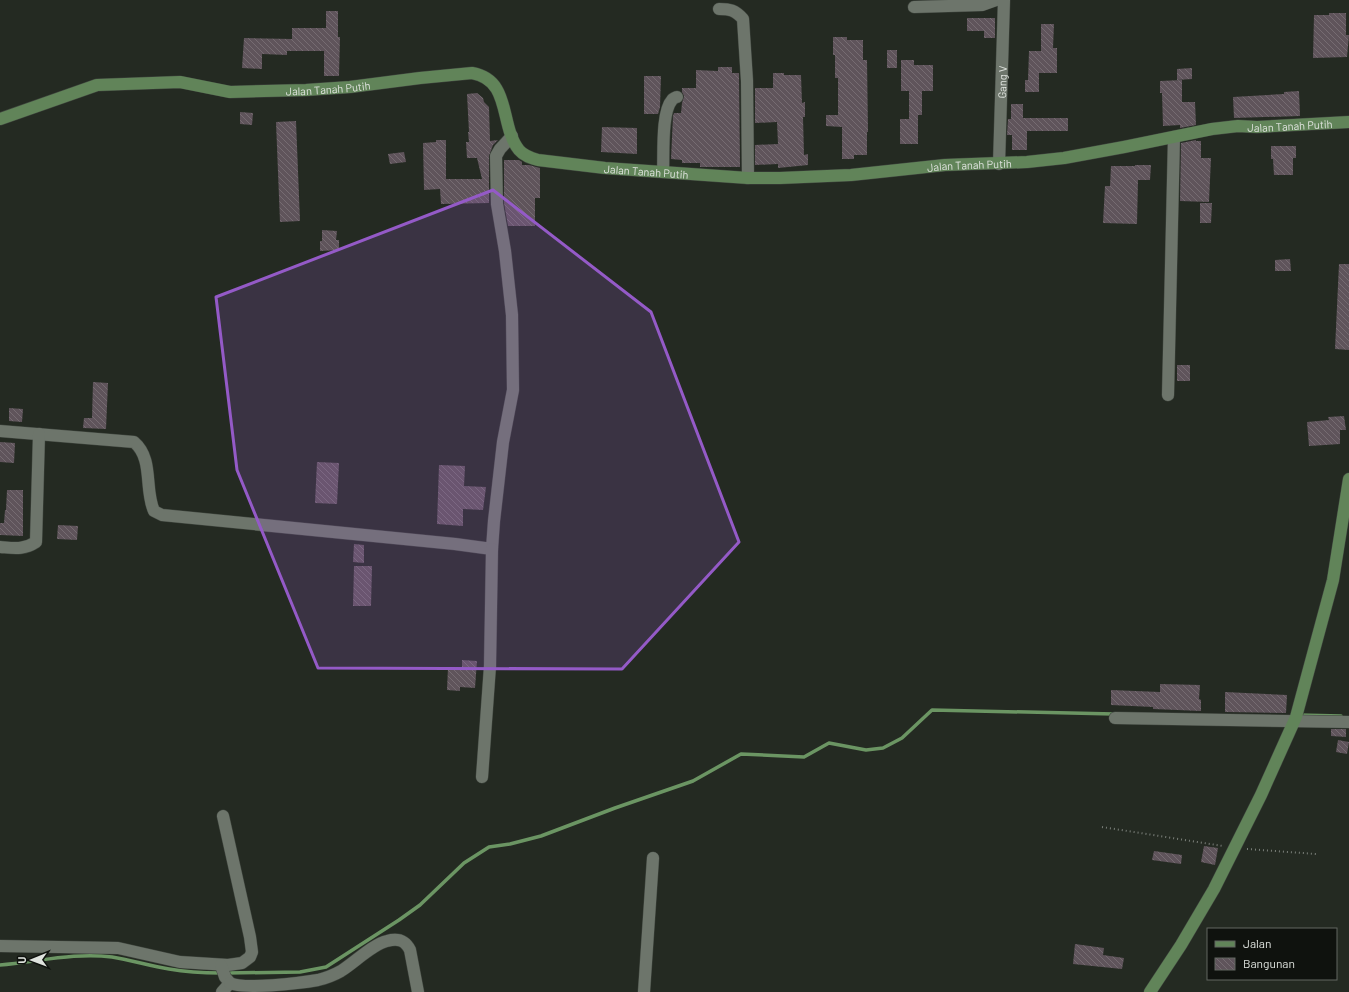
<svg xmlns="http://www.w3.org/2000/svg" width="1349" height="992" font-family="Barlow,sans-serif">
<style>
.lines{fill:none;stroke-linecap:round;stroke-linejoin:round}
.stream{stroke:#6b9563;stroke-width:3.5}
.building{fill:url(#building-back-hatch)}
.street-casing{stroke:#3f453e;stroke-width:13}
.secondary-casing{stroke:#3f453e;stroke-width:13}
.path{stroke:#7a7f79;stroke-width:2;stroke-dasharray:1 3;stroke-linecap:butt}
.street{stroke:#6d756b;stroke-width:12}
.secondary{stroke:#618459;stroke-width:12}
.marked{fill:#945ac7;fill-opacity:0.2;stroke:#945ac7;stroke-width:3;stroke-linejoin:round}
.labels{text-anchor:middle;dominant-baseline:central;stroke-width:3.5;stroke-linejoin:round;paint-order:stroke}
.street-label{font-size:11px;fill:#dfe3de;stroke:#0f120e}
</style>
<defs>
<pattern id="building-back-hatch" width="6" height="6" patternUnits="userSpaceOnUse"><rect width="6" height="6" fill="#5f545b"/><path d="M-1 5l2 2M0 0l6 6M5-1l2 2" fill="none" stroke="#766c72"/></pattern>
</defs>
<rect width="100%" height="100%" fill="#242a22"/>
<g class="lines">
<g class="stream">
<path d="M1298 715 1341 716"/>
<path d="M0 965C37 962 75 952 112 957 131 960 150 966 169 969 186 972 203 973 221 973"/>
<path d="M227 973 300 972 326 967 399 920 420 905 464 863 489 847 510 844 541 836 615 808 693 781 741 754 804 757 829 743 866 750 883 748 902 738 932 710 1114 714"/>
</g>
</g>
<g class="building">
<path d="M326 11H338V37H340L339 76H324V51H287V55L262 54V69L242 68 244 38 292 39V28H326Z"/>
<path d="M1329 13H1346V35H1349L1347 57 1313 58 1314 15H1329Z"/>
<path d="M967 18H995V38H984V31H967Z"/>
<path d="M1041 24H1054L1053 48H1057V73H1039V92H1025V80H1028L1029 51H1041Z"/>
<path d="M833 37H847V40H863V60H867L868 132H867V155H854V159H842V127L826 126V115H838V78H835V55H833Z"/>
<rect x="887" y="50" width="10" height="18"/>
<path d="M901 60H914V65H933V91H922V115H918V144H900V119H909V91H901Z"/>
<path d="M718 67H732V73H739L740 167H700V163H682V160L671 159 673 116 674 113H681L682 103 684 96 682 92V88H696V70L718 71Z"/>
<path d="M1192 68V79L1177 80V69Z"/>
<path d="M773 73H784V75H801L802 103 805 102V117H803L804 155 808 154V165L778 168V164L755 165V145L778 144 777 122 755 123V88H773Z"/>
<path d="M644 76H661L660 107 658 114H644Z"/>
<path d="M1182 80V102H1195L1196 125 1180 128V125L1163 126 1162 93H1160V81Z"/>
<path d="M1299 91 1300 116 1234 118 1233 97 1284 94V92Z"/>
<path d="M477 93 483 98 484 102 489 107 490 141 498 140 493 145 489 156V203L441 204 440 189 424 190 423 143 436 142V140H446V179H482L477 158H467L466 142H469L468 132H469L467 94Z"/>
<path d="M1011 104H1023V118H1068V131H1027V150H1012V135H1007L1008 119H1011Z"/>
<path d="M240 112 253 113 252 125 240 124Z"/>
<path d="M296 121 300 221 280 222 276 122Z"/>
<path d="M602 127 637 128V154L601 152Z"/>
<path d="M1196 140V141H1201V158H1211L1209 202 1180 201 1181 143Z"/>
<path d="M1271 146H1296V158H1293V175H1274L1273 159H1271Z"/>
<path d="M404 152 406 162 390 164 388 154Z"/>
<path d="M504 160H519L522 162V165H529L540 168V198H535V226H508L504 203Z"/>
<path d="M1135 165H1151L1150 180H1138L1137 224 1103 223 1105 186H1110L1111 166H1135Z"/>
<path d="M1200 203H1212L1211 223H1200Z"/>
<path d="M322 230 337 231 336 240H339V250L320 251V241H322Z"/>
<path d="M1290 259 1291 271H1275V260Z"/>
<path d="M1339 264H1349V350L1335 349Z"/>
<rect x="1177" y="365" width="13" height="16"/>
<path d="M93 382 108 383 106 429 83 428 84 418H92Z"/>
<path d="M9 408 23 409 22 422 9 421Z"/>
<path d="M1344 416 1346 430H1340V444L1309 446 1307 422 1329 420 1328 417Z"/>
<path d="M0 442 15 443 14 463 0 462Z"/>
<path d="M317 462 339 463 337 504 315 503Z"/>
<path d="M439 465 465 466 464 486 486 487 483 510 463 509V526L437 524Z"/>
<path d="M7 490H23V536L0 535V523H4L5 510H6Z"/>
<path d="M58 525 78 526 77 540 57 539Z"/>
<path d="M354 544 364 545V563L353 562Z"/>
<path d="M354 566H372L371 606H353Z"/>
<path d="M462 660 477 661 475 688 460 687V691L447 690 448 667H462Z"/>
<path d="M1160 684 1200 685 1199 699 1201 700V711L1153 709V707L1111 705V690L1160 692Z"/>
<path d="M1225 692 1287 695 1286 713 1225 712Z"/>
<path d="M1331 729H1346V737L1331 736Z"/>
<path d="M1338 740 1349 742 1347 754 1336 752Z"/>
<path d="M1204 846 1218 848 1215 865 1201 862Z"/>
<path d="M1154 851 1182 855 1181 864 1152 860Z"/>
<path d="M1075 944 1104 948 1103 955 1124 958 1122 969 1073 964Z"/>
</g>
<g class="lines">
<defs>
<g id="street">
<path d="M914 7 982 5 996 0"/>
<path d="M719 9C730 9 735 10 743 19L747 81 748 178"/>
<path id="s1" d="M999 164 1004 0"/>
<path d="M663 172C664 156 661 112 672 100 672 99 676 97 677 97"/>
<path d="M1168 395 1174 137"/>
<path d="M0 431 134 442C154 459 144 489 154 511L162 515 455 544 492 549 494 521 503 442 513 390 512 315 505 251 497 204 496 156 500 149 512 136"/>
<path d="M0 547C14 548 24 550 36 542L39 434"/>
<path d="M1115 718 1349 722"/>
<path d="M482 777 490 666 492 549"/>
<path d="M0 946 118 948 180 962 228 965 242 963 250 957 252 952 250 937 223 816"/>
<path d="M221 965 225 977 230 983 222 992"/>
<path d="M230 983C244 990 301 983 318 980 326 978 334 975 341 971 354 963 373 944 387 941 398 938 405 940 410 950L418 992"/>
<path d="M644 992 653 858"/>
</g>
<g id="secondary">
<path id="s2" d="M0 119 97 85 180 82 230 92 306 90 350 87 420 78 472 73C512 80 499 125 519 150 524 156 531 158 538 160L605 168 748 178H780L851 175 945 165 1027 162 1064 158 1124 147 1212 129 1238 126 1257 127 1349 122"/>
<path d="M1150 992 1181 945 1214 889 1261 795 1296 717 1333 580 1349 479"/>
</g>
</defs>
<use href="#street" class="street-casing"/>
<use href="#secondary" class="secondary-casing"/>
<g class="path">
<path d="M1102 827 1223 846"/>
<path d="M1247 849 1316 854"/>
</g>
<use href="#street" class="street"/>
<use href="#secondary" class="secondary"/>
</g>
<path class="marked" d="M493 190 651 312 739 542 622 669 318 668 237 470 216 297Z"/>
<g class="labels">
<g class="street-label">
<text stroke="none"><textPath href="#s1" startOffset="82">Gang V</textPath></text>
<text stroke="none"><textPath href="#s2" startOffset="335">Jalan Tanah Putih</textPath></text>
<text stroke="none"><textPath href="#s2" startOffset="1354">Jalan Tanah Putih</textPath></text>
<text stroke="none"><textPath href="#s2" startOffset="1030">Jalan Tanah Putih</textPath></text>
<text stroke="none"><textPath href="#s2" startOffset="706">Jalan Tanah Putih</textPath></text>
</g>
</g>
<rect x="1207" y="928" width="130" height="52" fill="#0f120e" stroke="#626661"/>
<rect x="1215" y="941" width="20" height="6" fill="#618459" stroke="#626661"/>
<text x="1243" y="948" font-size="12" fill="#dfe3de">Jalan</text>
<rect x="1215" y="958" width="20" height="12" fill="url(#building-back-hatch)" stroke="#626661"/>
<text x="1243" y="968" font-size="12" fill="#dfe3de">Bangunan</text>
<g transform="translate(32 960) rotate(269)" stroke="#0f120e" stroke-width="3" paint-order="stroke">
<path d="M0-3L7 15L0 10L-7 15Z" fill="#dfe3de"/>
<text y="-6" font-size="11" font-weight="bold" text-anchor="middle" fill="#dfe3de">U</text>
</g>
</svg>
